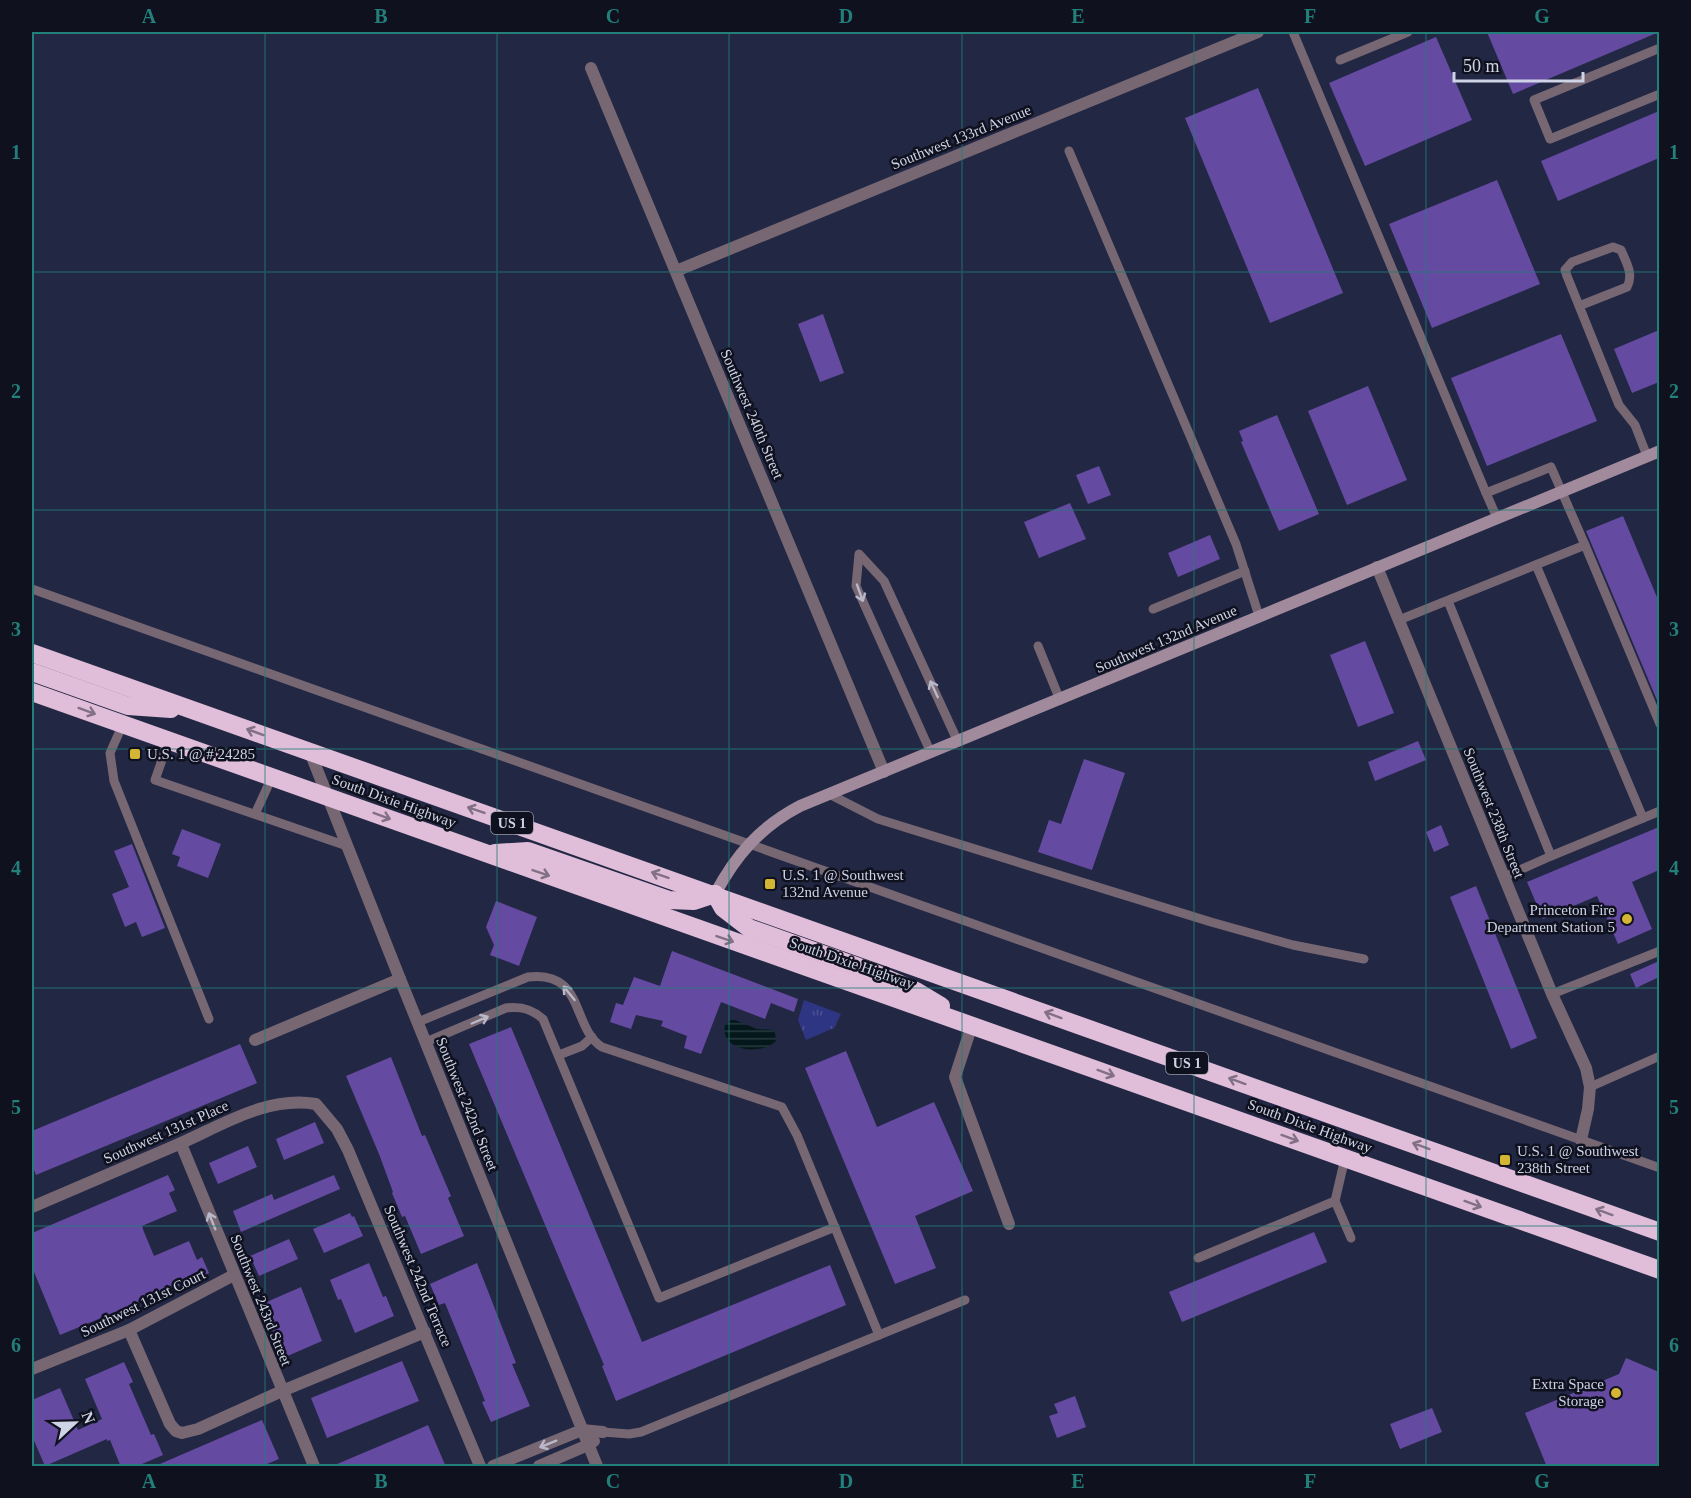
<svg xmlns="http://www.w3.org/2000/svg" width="1691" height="1498" font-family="Georgia,serif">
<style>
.park{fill:url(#park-tufts)}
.water{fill:url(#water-rules)}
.building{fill:#654aa2}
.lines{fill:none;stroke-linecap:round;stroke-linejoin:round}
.lane{stroke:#766772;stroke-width:9}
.street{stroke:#766772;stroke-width:12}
.secondary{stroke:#a18a9b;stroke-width:12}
.highway{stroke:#e0bdd8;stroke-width:18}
.oneway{stroke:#b8b8c9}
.oneway2{stroke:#827084}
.grid{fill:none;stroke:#227f7a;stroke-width:1.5;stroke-opacity:0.55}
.poi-dot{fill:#d5b534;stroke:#0f111e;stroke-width:2}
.labels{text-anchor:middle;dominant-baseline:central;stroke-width:5;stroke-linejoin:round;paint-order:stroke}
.shield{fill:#0f111e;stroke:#9599aa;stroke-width:1.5}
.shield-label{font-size:14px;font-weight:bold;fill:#ced3e6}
.street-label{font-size:15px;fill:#ced3e6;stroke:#0f111e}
.poi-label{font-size:15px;fill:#ced3e6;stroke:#0f111e;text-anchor:start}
.neatline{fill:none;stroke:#227f7a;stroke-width:2}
.grid-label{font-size:20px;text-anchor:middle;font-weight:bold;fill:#227f7a}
</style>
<defs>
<pattern id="park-tufts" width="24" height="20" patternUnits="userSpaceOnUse" patternTransform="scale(1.5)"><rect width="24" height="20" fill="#2e3582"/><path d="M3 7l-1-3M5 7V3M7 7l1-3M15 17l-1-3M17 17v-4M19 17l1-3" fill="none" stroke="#4b5194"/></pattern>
<pattern id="water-rules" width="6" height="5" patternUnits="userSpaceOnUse" patternTransform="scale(1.5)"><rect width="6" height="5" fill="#04181c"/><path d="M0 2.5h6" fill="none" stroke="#27393d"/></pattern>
</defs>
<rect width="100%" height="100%" fill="#222744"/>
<path class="park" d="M804 1000 841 1014 834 1028 806 1040 798 1020Z"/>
<path class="water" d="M731 1020H735L757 1029 773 1030 775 1033 776 1041C760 1057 719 1050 725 1025Z"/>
<g class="building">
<path d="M1487 32H1659L1513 94Z"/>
<path d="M1436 37 1472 120 1365 166 1329 83Z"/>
<path d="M1258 88 1343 293 1270 323 1185 118Z"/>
<path d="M1659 111V158L1558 201 1541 161Z"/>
<path d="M1497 180 1540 284 1432 328 1389 224Z"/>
<path d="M823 314 844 373 820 382 798 324Z"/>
<path d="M1659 330V382L1632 393 1614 349Z"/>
<path d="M1561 334 1597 421 1487 466 1451 378Z"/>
<path d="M1368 386 1407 480 1347 505 1308 411Z"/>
<path d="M1277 415 1319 514 1279 531 1241 442 1243 441 1239 431Z"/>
<path d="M1099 466 1111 495 1088 504 1076 475Z"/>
<path d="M1070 503 1086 539 1039 558 1024 522Z"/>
<path d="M1623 516 1659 602V705L1586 531Z"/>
<path d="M1210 535 1220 559 1178 577 1168 553Z"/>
<path d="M1365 641 1394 713 1358 727 1330 655Z"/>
<path d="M1418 741 1426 760 1375 781 1368 762Z"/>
<path d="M1084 759 1125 773 1092 870 1038 852 1049 820 1061 824Z"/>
<path d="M1441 825 1449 845 1434 852 1426 832Z"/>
<path d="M1659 827V870L1632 882 1652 929 1618 944 1597 896 1543 919 1527 882Z"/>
<path d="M182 829 221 844 208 878 177 866 180 857 172 854Z"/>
<path d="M132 844 165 928 142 937 136 922 125 927 112 894 129 887 114 851Z"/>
<path d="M1476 886 1537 1038 1511 1049 1450 897Z"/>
<path d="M496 901 537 917 519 966 490 955 494 945 486 927Z"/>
<path d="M672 951 798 999 794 1012 771 1003 765 1019 721 1002 701 1054 684 1048 687 1036 661 1026 663 1021 636 1015 631 1029 610 1022 616 1003 623 1005 634 977 660 986Z"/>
<path d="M1659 961V977L1636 988 1630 974Z"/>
<path d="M511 1027 642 1342 830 1265 846 1305 616 1401 602 1366 604 1365 469 1044Z"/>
<path d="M240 1044 257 1083 36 1175 32 1165V1131Z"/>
<path d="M846 1051 877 1127 934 1102 973 1191 915 1216 936 1268 895 1284 805 1068Z"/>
<path d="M391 1057 422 1136 425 1135 451 1196 448 1198 464 1236 421 1254 405 1216 402 1217 392 1193 393 1192 379 1154 346 1076Z"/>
<path d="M315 1122 324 1143 284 1160 276 1139Z"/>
<path d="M248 1146 257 1167 218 1184 209 1163Z"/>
<path d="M168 1175 175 1190 169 1193 177 1211 142 1226 144 1232 154 1256 189 1241 197 1260 202 1257 209 1273 60 1335 32 1267V1233Z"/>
<path d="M334 1175 340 1189 241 1232 233 1211 272 1194 274 1200Z"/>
<path d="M350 1213 352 1217 354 1216 363 1236 324 1253 313 1229Z"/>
<path d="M1314 1232 1327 1262 1182 1322 1169 1292Z"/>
<path d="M289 1239 298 1259 259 1276 250 1256Z"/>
<path d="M369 1263 383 1297 386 1296 394 1316 355 1333 341 1299 338 1300 330 1280Z"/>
<path d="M477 1263 516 1363 512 1364 530 1406 491 1422 482 1402 485 1401 445 1303 439 1305 430 1284Z"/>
<path d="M301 1287 322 1341 283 1358 262 1304Z"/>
<path d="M1626 1358 1659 1372V1467H1547L1525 1413 1619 1374Z"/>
<path d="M402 1361 419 1401 327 1438 311 1398Z"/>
<path d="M124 1362 133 1382 129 1384 151 1435 154 1434 163 1455 135 1467H121L110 1440 107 1441V1439L45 1466 32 1436V1400L60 1388 78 1430 102 1419 85 1379Z"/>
<path d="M1075 1396 1086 1427 1057 1438 1049 1416 1058 1413 1054 1404Z"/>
<path d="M1432 1408 1442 1432 1400 1449 1390 1424Z"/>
<path d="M262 1420 279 1459 260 1467H153Z"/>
<path d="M428 1425 446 1467H330L408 1434Z"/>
</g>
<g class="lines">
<g class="lane">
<path d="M1293 32 1486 493 1551 467 1585 545"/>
<path d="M1660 48 1534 100 1550 139 1660 94"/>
<path d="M1340 60 1408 32"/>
<path d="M1069 151 1236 544 1259 616"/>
<path d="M1579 306 1627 287C1634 274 1626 262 1621 250L1613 247 1572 262 1565 270 1567 276 1619 405 1635 425 1647 456"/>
<path d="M1486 493 1497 518"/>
<path d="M1536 565 1643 818"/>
<path d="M32 589 1660 1168"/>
<path d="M1448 601 1551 856 1660 811"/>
<path d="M1153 609 1245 571"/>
<path d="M1399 620 1585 545 1660 724"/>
<path d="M1038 646 1060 700"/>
<path d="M123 724 110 753 114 781 209 1019"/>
<path d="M169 740 155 780 347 846"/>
<path d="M931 753 856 586 859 554 884 581 958 742"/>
<path d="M829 794 878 819 1211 922 1293 945 1364 959"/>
<path d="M255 814 272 777"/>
<path d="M1504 877 1551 856"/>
<path d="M1552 994 1660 951"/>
<path d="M418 1022 528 977C585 970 571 1027 602 1047L782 1107 797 1135 879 1335"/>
<path d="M426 1042 506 1008C521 1006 532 1009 543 1019L659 1298 835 1227"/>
<path d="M559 1055 582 1046 592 1037"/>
<path d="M1590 1087 1660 1056"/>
<path d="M1335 1201 1351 1238"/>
<path d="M1198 1258 1335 1201 1345 1158"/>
<path d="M603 1432 629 1434 641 1432 965 1300"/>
</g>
<g class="street">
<path d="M591 68 884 772"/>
<path d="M676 271 1258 32"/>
<path d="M1377 567 1552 994 1586 1068 1590 1087 1588 1109 1581 1140"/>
<path d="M310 752 400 979 597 1466"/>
<path d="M972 1025 955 1077 1009 1224"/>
<path d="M255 1040 400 979"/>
<path d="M181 1144 314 1466"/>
<path d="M32 1207C78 1187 125 1167 172 1147 218 1128 265 1095 316 1104L337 1129 348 1150 480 1466"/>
<path d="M129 1330 170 1424 176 1431 182 1433 198 1429 282 1391 425 1332"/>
<path d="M32 1369 129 1330 234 1275"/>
<path d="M493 1466 582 1430 603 1432"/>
<path d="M539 1466 588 1445 594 1441"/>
</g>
<path class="secondary" d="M715 894C736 855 760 827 800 806L1660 451"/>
<g class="highway">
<path d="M32 653 1660 1232"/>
<path d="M32 672 128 706 171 709"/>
<path d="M32 692 1660 1270"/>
<path d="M495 853 528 851 669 900 694 901 715 894"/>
<path d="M715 894 723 908 749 928 870 971 916 991 941 1006"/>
</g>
</g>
<defs><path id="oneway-shaft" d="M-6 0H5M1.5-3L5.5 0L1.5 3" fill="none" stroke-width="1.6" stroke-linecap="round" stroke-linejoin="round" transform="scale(1.5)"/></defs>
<g class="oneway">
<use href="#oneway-shaft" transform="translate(860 593) rotate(70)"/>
<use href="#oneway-shaft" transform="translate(934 689) rotate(-115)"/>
<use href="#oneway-shaft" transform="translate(569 993) rotate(-129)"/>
<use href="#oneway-shaft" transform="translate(480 1020) rotate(-23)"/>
<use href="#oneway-shaft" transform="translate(212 1221) rotate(-112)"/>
<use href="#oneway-shaft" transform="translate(548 1444) rotate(158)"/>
</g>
<g class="oneway2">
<use href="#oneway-shaft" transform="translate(87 711) rotate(20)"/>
<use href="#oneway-shaft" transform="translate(255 732) rotate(-160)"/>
<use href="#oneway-shaft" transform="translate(476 810) rotate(-161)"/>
<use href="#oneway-shaft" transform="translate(382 816) rotate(20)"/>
<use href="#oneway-shaft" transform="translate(541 873) rotate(19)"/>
<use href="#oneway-shaft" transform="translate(660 875) rotate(-161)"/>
<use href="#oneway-shaft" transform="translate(725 939) rotate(19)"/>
<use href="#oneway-shaft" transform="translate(1053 1015) rotate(-160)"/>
<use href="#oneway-shaft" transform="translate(1106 1073) rotate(20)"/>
<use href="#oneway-shaft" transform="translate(1237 1081) rotate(-160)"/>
<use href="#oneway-shaft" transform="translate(1290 1138) rotate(20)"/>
<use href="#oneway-shaft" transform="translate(1421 1146) rotate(-160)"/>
<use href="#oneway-shaft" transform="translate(1473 1204) rotate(20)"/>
<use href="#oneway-shaft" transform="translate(1604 1212) rotate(-160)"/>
</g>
<path class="grid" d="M265 32V1466M497 32V1466M729 32V1466M962 32V1466M1194 32V1466M1426 32V1466M32 272H1660M32 510H1660M32 749H1660M32 988H1660M32 1226H1660"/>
<g class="poi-dot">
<rect x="129" y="748" width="12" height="12" rx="3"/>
<rect x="764" y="878" width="12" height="12" rx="3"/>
<circle cx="1627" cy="919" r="6"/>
<rect x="1499" y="1154" width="12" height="12" rx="3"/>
<circle cx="1616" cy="1393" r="6"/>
</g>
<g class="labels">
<g class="shield">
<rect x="491" y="812" width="42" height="22" rx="4.5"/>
<rect x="1166" y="1052" width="42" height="22" rx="4.5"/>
</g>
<g class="shield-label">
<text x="512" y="823">US 1</text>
<text x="1187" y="1063">US 1</text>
</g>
<g class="street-label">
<text transform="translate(961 137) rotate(-22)">Southwest 133rd Avenue</text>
<text transform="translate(752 414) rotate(67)">Southwest 240th Street</text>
<text transform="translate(1166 639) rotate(-23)">Southwest 132nd Avenue</text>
<text transform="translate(394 801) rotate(20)">South Dixie Highway</text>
<text transform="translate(1494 813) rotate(68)">Southwest 238th Street</text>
<text transform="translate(852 963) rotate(19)">South Dixie Highway</text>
<text transform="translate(467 1104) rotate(68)">Southwest 242nd Street</text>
<text transform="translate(1310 1126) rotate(20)">South Dixie Highway</text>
<text transform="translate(166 1132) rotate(-24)">Southwest 131st Place</text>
<text transform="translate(418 1276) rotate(67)">Southwest 242nd Terrace</text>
<text transform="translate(261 1300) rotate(68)">Southwest 243rd Street</text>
<text transform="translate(143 1303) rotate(-26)">Southwest 131st Court</text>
</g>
<g class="poi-label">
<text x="147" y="754">U.S. 1 @ # 24285</text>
<text x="782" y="875">U.S. 1 @ Southwest<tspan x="782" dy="17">132nd Avenue</tspan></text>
<text x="1615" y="910" text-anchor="end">Princeton Fire<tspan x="1615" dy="17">Department Station 5</tspan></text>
<text x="1517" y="1151">U.S. 1 @ Southwest<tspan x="1517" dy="17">238th Street</tspan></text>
<text x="1604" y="1384" text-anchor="end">Extra Space<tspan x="1604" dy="17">Storage</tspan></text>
</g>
</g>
<rect width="1691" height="1498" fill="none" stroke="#0f111e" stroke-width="66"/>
<g transform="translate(75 1423) rotate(68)" stroke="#0f111e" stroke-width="4.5" paint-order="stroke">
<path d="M0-4.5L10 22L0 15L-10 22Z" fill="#ced3e6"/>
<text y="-9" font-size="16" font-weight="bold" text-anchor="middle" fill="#ced3e6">N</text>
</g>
<path d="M1454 72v9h129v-9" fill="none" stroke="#ced3e6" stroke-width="3"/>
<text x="1463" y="72" font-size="18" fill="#ced3e6" stroke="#0f111e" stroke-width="4.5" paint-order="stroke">50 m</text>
<rect x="33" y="33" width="1625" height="1432" class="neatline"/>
<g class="grid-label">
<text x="149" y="23">A</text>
<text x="381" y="23">B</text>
<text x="613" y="23">C</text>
<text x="846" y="23">D</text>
<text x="1078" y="23">E</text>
<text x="1310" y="23">F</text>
<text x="1542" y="23">G</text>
<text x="16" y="159">1</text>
<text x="1674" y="159">1</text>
<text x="16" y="398">2</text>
<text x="1674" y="398">2</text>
<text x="16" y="636">3</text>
<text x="1674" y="636">3</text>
<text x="16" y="875">4</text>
<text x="1674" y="875">4</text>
<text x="16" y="1114">5</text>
<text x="1674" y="1114">5</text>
<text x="16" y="1352">6</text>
<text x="1674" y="1352">6</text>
<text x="149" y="1488">A</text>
<text x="381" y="1488">B</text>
<text x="613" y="1488">C</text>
<text x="846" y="1488">D</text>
<text x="1078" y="1488">E</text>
<text x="1310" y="1488">F</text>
<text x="1542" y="1488">G</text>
</g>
</svg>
